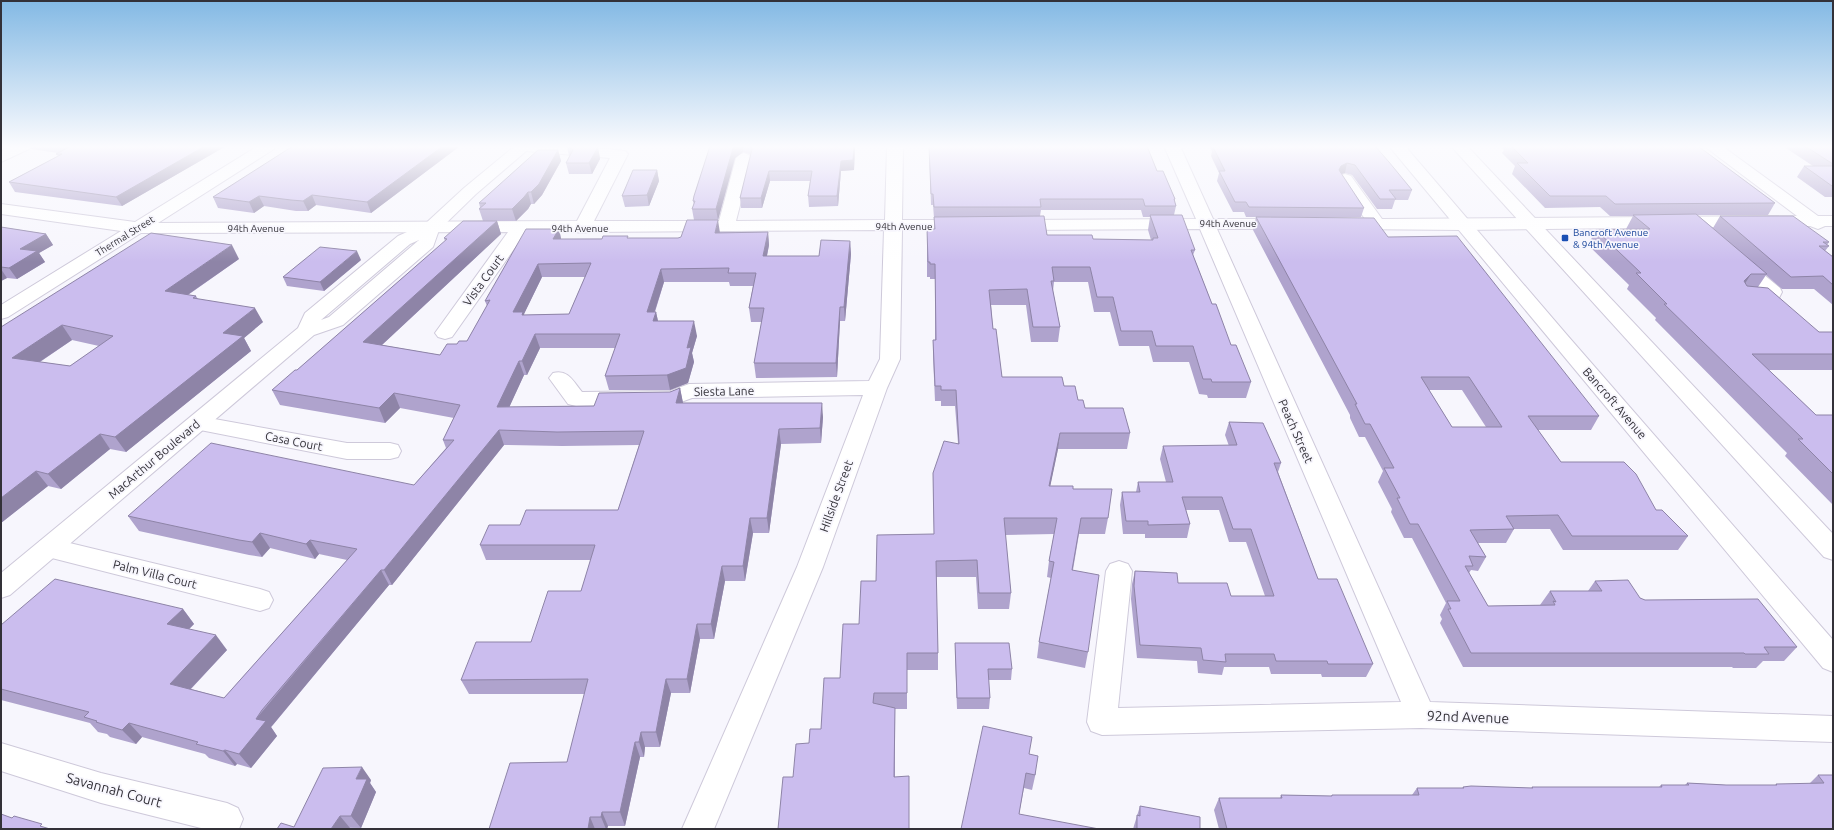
<svg xmlns="http://www.w3.org/2000/svg" width="1834" height="830" font-family="Ubuntu,sans-serif">
<style>
.lines{fill:none;stroke-linecap:round;stroke-linejoin:round}
.minor-casing{stroke:#cec9da;stroke-width:2}
.major-casing{stroke:#cec9da;stroke-width:2}
.minor{fill:#fff;fill-rule:evenodd}
.major{fill:#fff;fill-rule:evenodd}
.wall{fill:#afa3cd;fill-rule:evenodd}
.shaded-wall{fill:#8e84a7}
.building{fill:#cbbdee;stroke:#8e84a7;fill-rule:evenodd}
.transit-dot{fill:#1a4fb4;stroke:#f7f6fd;stroke-width:1.5}
.labels{text-anchor:middle;dominant-baseline:central;stroke-width:3.5;stroke-linejoin:round;paint-order:stroke}
.far-street-label{font-size:10px;fill:#333138;stroke:#f7f6fd}
.far-transit-label{font-size:10px;fill:#164399;stroke:#f7f6fd;text-anchor:start}
.street-label{font-size:12px;fill:#333138;stroke:#f7f6fd}
.near-street-label{font-size:14px;fill:#333138;stroke:#f7f6fd}
</style>
<rect width="100%" height="100%" fill="#f7f6fd"/>
<g class="lines">
<defs>
<g id="minor">
<path d="M12 146H32L29 149 1 162V151Z"/>
<path d="M258 146H277L274 149 158 223 577 221 610 158 526 151 521 149 518 146H581L625 151 628 154 594 221H719L736 158 739 155 744 153 749 155 752 158 736 221 885 220 887 146H903L902 220H964L970 221 973 225 970 229 964 230H902L900 359 887 388 823 567 714 829H682L797 567 863 395 692 398 673 405 576 406 568 404 549 378 553 373C568 369 573 381 582 392L670 391 689 384 869 381 880 359 884 230 588 232 582 233 576 232H526L452 337 445 339 438 337 435 333 508 232 141 233 8 317 1 319V305L121 231 1 214V204L135 222Z"/>
<path d="M1164 146H1180L1213 219H1284L1290 220 1293 224 1290 228 1284 229H1217L1430 702 1833 716V742L1421 728 1102 735 1091 731 1087 722 1106 571 1110 564 1119 561 1128 564 1132 571 1118 708 1401 702 1200 229 1016 230 1010 229 1007 225 1010 221 1016 220 1196 219Z"/>
<path d="M1704 146H1722L1818 216H1833V226H1825L1818 229 1810 226 1462 230 1348 229 1342 228 1339 224 1342 220 1365 219 1337 179 1339 176 1345 174 1351 176 1382 219 1797 216Z"/>
<path d="M1739 258 1745 259 1780 288 1782 292 1777 302 1770 304 1739 301 1736 297 1739 293 1746 291 1762 292 1730 263 1733 259Z"/>
<path d="M198 416 347 443H390L398 445 401 451 398 457 390 459H347L190 428 187 423 190 418Z"/>
<path d="M49 538 260 589 269 592 273 600 269 608 260 611 40 555 36 548 40 541Z"/>
<path d="M1 743 101 773 227 803 238 808 243 819 239 829H205L101 803 1 771Z"/>
</g>
<g id="major">
<path d="M515 146H532L476 194 439 230 433 247 343 325 314 335 10 595 1 598V573L298 328 305 313 398 236 425 224 464 188ZM419 240 329 317 321 320 410 244Z"/>
<path d="M1389 146H1405L1567 335 1833 640V672L1823 668Z"/>
<path d="M1451 146H1467L1833 534V560L1824 557Z"/>
</g>
</defs>
<use href="#minor" class="minor-casing"/>
<use href="#major" class="major-casing"/>
<use href="#minor" class="minor"/>
<use href="#major" class="major"/>
</g>
<g class="wall">
<path d="M29 146H226L122 206 15 192 9 182 58 156 56 154 58 153 31 149Z"/>
<path d="M460 146 371 213 316 205 308 211H296L264 206 254 213 218 208 213 197Z"/>
<path d="M567 146H584L598 147 600 159 592 174H569L566 163 569 156Z"/>
<path d="M593 146H607L606 147Z"/>
<path d="M710 146H855L854 170 841 171 838 206 809 207 808 196 810 181H770L762 208H741L740 198 751 155 750 154 743 152 735 158 718 220H694L692 209 694 205 693 201Z"/>
<path d="M929 146H1147L1157 171 1175 199 1174 201 1176 206 1174 215 1195 250 1193 255 1212 304 1231 345 1251 382 1246 398H1208L1207 395 1199 394 1189 362H1153L1149 346H1119L1110 312H1094L1088 282H1054L1053 291 1060 327 1058 342H1031L1026 305H991L993 329 1002 377 1064 386 1078 400 1085 408 1130 433 1127 449H1058L1050 486 1073 489 1108 518 1105 534H1079L1073 570 1088 652 1085 668 1037 658 1039 642 1051 578 1047 577 1049 561 1054 534 1005 535 1011 593 1009 609H978L976 577H936L938 653V670H907V709H895V777H793L809 743 821 729 840 678 859 624 876 581 934 534 933 473 958 443 955 406H941V401H935L933 356V340H935V279H930V277H927V229H934V218L933 205H931ZM1041 210H1141L1143 217H1150L1148 230 1151 240 1093 239 1047 235 1040 216Z"/>
<path d="M1209 146H1375L1412 190 1408 200H1395L1392 209H1377L1352 175 1345 173 1341 174 1364 208 1361 217H1246L1244 212H1233L1217 181 1219 173 1211 156 1212 151Z"/>
<path d="M1500 146H1698L1775 203 1768 215H1697L1713 228 1720 216 1829 242 1827 245 1829 246 1825 251 1833 257V305L1814 289H1782L1766 275 1758 287 1819 332H1833V370H1769L1816 415H1833V505L1785 456 1787 453 1655 320 1656 318 1627 289 1629 285 1588 245 1596 230 1626 229 1633 216H1610L1600 207 1545 208 1512 174 1515 166 1502 153 1504 150Z"/>
<path d="M1783 146H1833V197H1825L1797 177 1804 166H1813Z"/>
<path d="M558 150 561 161 542 195 534 204H531L528 209 516 221H483L479 209 480 207 479 203Z"/>
<path d="M657 170 659 181 649 206 625 207 622 196Z"/>
<path d="M1256 217 1388 237 1599 416 1591 430H1538L1561 462 1656 510 1688 536 1678 550H1563L1550 529H1514L1506 543H1478L1486 557 1478 571 1471 570 1469 573 1488 606 1540 605 1550 591H1588L1595 581 1645 600 1797 647 1784 661H1763L1756 668H1733L1732 667H1463L1440 623 1442 619 1440 615 1446 603 1412 538H1404L1391 512 1392 509 1378 482 1383 471 1365 437H1359L1350 418V415L1253 230ZM1429 390H1462L1486 427H1452Z"/>
<path d="M497 221 501 234 382 345 440 355 457 344 467 341 487 306 485 301 559 229 561 239 678 238 720 232H768L769 245 767 256H819L850 241 851 254 845 321H840L837 377 756 378 754 363 762 322H751L749 308 753 286H730L729 282H664L655 312H656L658 321 697 336 692 353 694 362 688 383 670 390H609L605 376 615 348H540L527 375H524L509 407 594 406 670 392 680 388 683 403 823 417 821 443 781 444 769 533H753L745 581H725L714 639H700L690 693H671L660 747H645L644 757H640L625 826H608L607 829H489L567 762 585 694H469L461 680 531 642 581 591 591 560H486L480 545 520 525 618 510 639 445 562 446 504 445 392 585H389L273 725 271 727 277 736 251 768 237 764 235 766 209 758 205 754 142 737 136 744 110 737 107 734 98 732 90 723 1 700V625L183 609 194 624 189 629 227 650 191 689 224 698 347 560 319 554 315 559 270 548 262 557 249 555 139 531 128 516 414 485 446 448 443 440 454 418 400 408 385 423 280 405 272 390 297 370 445 241 444 238ZM542 277H585L569 314 524 315V314Z"/>
<path d="M1 227 46 234 53 245 39 253 45 262 17 279 7 278 1 281Z"/>
<path d="M239 259 188 295 196 296 198 299 263 322 244 338 251 351 126 452 110 449 61 489 48 486 1 523V327ZM72 340 99 346 70 366 40 362Z"/>
<path d="M361 260 324 291 287 286 283 277Z"/>
<path d="M1229 422 1281 463 1278 472 1318 579 1373 664 1366 677H1322L1321 674H1271L1269 667H1224L1222 675 1198 673 1197 661 1137 658 1131 599 1132 584 1135 571 1178 583 1231 596H1265L1246 542H1229L1219 510H1186L1190 524 1187 538H1145V534H1123L1120 505 1122 492H1136L1138 482H1166L1160 459 1163 446H1229L1225 435Z"/>
<path d="M955 643 1012 669 1011 680H988L990 698 989 709H957L955 654Z"/>
<path d="M1029 754 1036 772 1032 790 1024 788 1019 814 961 829Z"/>
<path d="M1818 775H1833V829H1219L1214 810 1219 798H1280L1281 795 1331 796 1332 795H1412L1417 788H1462L1463 787 1531 788 1532 787H1659L1661 785H1685L1687 783 1726 785H1775L1776 784H1809Z"/>
<path d="M371 780 370 783 376 792 361 828 294 827Z"/>
<path d="M1140 806 1200 829H1133Z"/>
</g>
<g class="shaded-wall">
<path d="M205 146H226L122 206 116 197Z"/>
<path d="M443 146H460L371 213 367 202Z"/>
<path d="M736 146H743V152L735 158 718 220 716 209 733 148Z"/>
<path d="M854 146H855L854 170 841 171 838 206 837 196 841 161Z"/>
<path d="M598 147 600 159 592 174 589 163Z"/>
<path d="M558 150 561 161 542 195 534 204 531 192Z"/>
<path d="M1347 163 1345 173 1338 175 1339 170 1341 166Z"/>
<path d="M657 170 659 181 649 206 647 195Z"/>
<path d="M769 171 770 181 762 208 761 198Z"/>
<path d="M528 192 531 204 528 209 516 221 512 209Z"/>
<path d="M312 195 316 205 308 211 303 201Z"/>
<path d="M259 196 264 206 254 213 249 202Z"/>
<path d="M718 220 720 233H715Z"/>
<path d="M497 221 501 234 370 356 363 342Z"/>
<path d="M559 229 562 243 553 239Z"/>
<path d="M768 232 769 245 764 270 763 256Z"/>
<path d="M46 234 53 245 39 253 45 262 17 279 9 268 20 249Z"/>
<path d="M850 241 851 254 845 321 844 307Z"/>
<path d="M232 245 239 259 173 305 165 291Z"/>
<path d="M357 251 361 260 324 291 320 282Z"/>
<path d="M538 264 542 277 524 314 527 326 513 312Z"/>
<path d="M1 269 7 278 1 281Z"/>
<path d="M661 269 664 282 650 326 647 312Z"/>
<path d="M1751 274 1741 290 1744 281Z"/>
<path d="M840 307V321L837 377 836 363Z"/>
<path d="M255 308 263 322 244 338 251 351 126 452 115 437 223 333Z"/>
<path d="M656 312 659 326 653 321Z"/>
<path d="M694 321 697 336 692 353 694 362 688 383 670 390 667 375 687 348Z"/>
<path d="M62 325 72 340 23 373 12 358Z"/>
<path d="M535 334 540 348 527 375 522 361Z"/>
<path d="M519 361 524 375 503 421 497 407Z"/>
<path d="M680 388 683 403 679 418 676 403Z"/>
<path d="M394 393 400 408 385 423 379 408Z"/>
<path d="M822 403 823 417 821 443 820 428Z"/>
<path d="M779 429 781 444 769 533 767 518Z"/>
<path d="M499 430 504 445 392 585 384 570Z"/>
<path d="M1060 433 1058 449 1047 502 1049 486Z"/>
<path d="M100 434 110 449 61 489 48 474Z"/>
<path d="M36 471 48 486 1 523V498Z"/>
<path d="M750 518 753 533 745 581 743 566Z"/>
<path d="M260 533 270 548 262 557 252 542Z"/>
<path d="M310 540 319 554 315 559 306 544Z"/>
<path d="M722 566 725 581 714 639 711 624Z"/>
<path d="M381 570 389 585 271 727 277 736 251 768 239 754 256 719Z"/>
<path d="M183 609 194 624 179 639 167 624Z"/>
<path d="M697 624 700 639 690 693 687 679Z"/>
<path d="M216 635 227 650 182 698 170 684Z"/>
<path d="M666 679 671 693 660 747 656 732Z"/>
<path d="M895 708V723L894 792V777Z"/>
<path d="M129 723 142 737 136 744 122 730Z"/>
<path d="M641 732 645 747 644 757 639 742Z"/>
<path d="M635 742 640 757 625 826 620 812Z"/>
<path d="M225 750 237 764 235 766 223 751Z"/>
<path d="M362 767 371 780 370 783 376 792 361 828 351 816 356 779Z"/>
<path d="M602 812 608 826 607 829H606L601 817Z"/>
<path d="M340 816 350 828V829H331Z"/>
<path d="M590 817 595 829H588Z"/>
</g>
<g class="building">
<path d="M71 146H205L116 197 9 182 62 154H56Z"/>
<path d="M293 146H443L367 202 312 195 303 201 291 200 259 196 249 202 213 197Z"/>
<path d="M568 146H584L598 147 589 163H566L573 150Z"/>
<path d="M710 146H736L733 148 716 209H692L695 201H693L694 196Z"/>
<path d="M750 146H854L853 160 841 161 837 196H808L812 171H769L761 198H740L752 149Z"/>
<path d="M929 146H1147L1157 171H1163L1175 199H1174L1176 206H1145L1143 199H1040L1041 207H934L933 194H931Z"/>
<path d="M1215 146H1375L1389 162 1412 190H1389L1396 199H1380L1355 165 1347 163 1341 166 1339 170 1364 208 1249 207 1246 202H1235L1219 171H1225L1213 147H1216Z"/>
<path d="M1511 146H1698L1775 203 1615 204 1606 196H1550L1517 163H1528Z"/>
<path d="M1805 146H1833V164Z"/>
<path d="M538 150H558L539 184 531 192H528L524 197 512 209H479L486 203H479Z"/>
<path d="M1804 166H1833V186H1832Z"/>
<path d="M633 170H657L647 195 622 196Z"/>
<path d="M1696 214 1767 274H1751L1744 281 1747 286 1768 288 1819 332H1833V354H1752L1816 415H1833V474L1798 439H1803L1664 304H1667L1636 273H1641L1596 230 1650 229 1633 215Z"/>
<path d="M1150 215H1182L1195 250H1191L1212 304H1216L1231 345H1236L1251 382H1212L1211 379H1203L1193 346H1156L1152 331H1121L1113 297H1097L1090 267H1052L1054 281H1051L1060 327H1033L1027 289 989 290 993 329H996L1002 377H1062L1064 386H1075L1078 400H1083L1085 408H1123L1130 433H1060L1049 486H1073V489H1112L1108 518H1081L1072 570 1099 575 1088 652 1039 642 1054 562 1049 561 1057 518H1004L1011 593H979L977 560 936 561 938 653H907V693H874L873 703 895 708 894 777 909 776V829H778L783 777H793L796 744 809 743 810 729H821L824 678H840L843 624H859L861 581H876L877 535 934 534 933 473 944 441 959 444 956 390H941V386H935L933 340H936L935 264H930V262H928L927 229H935L934 217 1044 216 1047 235H1092L1093 239 1153 240V238H1158Z"/>
<path d="M1720 216H1793L1829 242H1823L1829 246H1819L1833 257V285L1823 276 1791 277Z"/>
<path d="M1256 217 1374 218 1388 237 1457 236 1599 416H1528L1561 462H1624L1636 474 1656 510H1662L1688 536H1572L1558 515 1506 516 1514 529 1470 530 1486 557 1469 556 1473 566H1465L1488 606 1555 605 1553 601 1556 602 1550 591H1602L1595 581 1628 580 1640 598 1645 600 1758 599 1797 647H1764L1769 654H1745L1744 653H1471L1448 609H1451L1447 601H1460L1418 524H1410L1397 498H1400L1384 468H1394L1370 424H1365L1355 404H1357ZM1421 377H1469L1502 427H1452Z"/>
<path d="M687 220H718L715 233 768 232 763 256H819L821 240 850 241 844 307H840L836 363H754L764 308H749L756 273H728L729 268 661 269 647 312H656L653 321H694L687 348 691 347 686 368 667 375 605 376 620 334H535L522 361H519L497 407 594 406 599 393 670 392 680 388 676 403H822L820 428 779 429 767 518H750L743 566H722L711 624H697L687 679H666L656 732H641L639 742H635L620 812H602L601 817H590L588 829H489L510 763 567 762 588 679 461 680 476 642H531L548 591H581L595 545H480L489 525H520L526 510H618L644 431 557 432 499 430 384 570H381L262 710 256 719 266 721 239 754 225 750 223 751 196 744 198 742 129 723 122 730 96 722 97 721 84 717 89 712 1 689V625L55 579 183 609 167 624 216 635 170 684 224 698 357 549 310 540 306 544 260 533 252 542 239 540 128 516 211 443 414 485 454 440H443L460 405 394 393 379 408 272 390 295 370H297L447 239 444 238 463 221H497L363 342 440 355 447 344H457L459 341H467L490 300 485 301 526 229H559L553 239H602L603 236H628L627 238H678L681 237ZM591 263 569 314 522 315 523 312H513L538 264Z"/>
<path d="M1 227 46 234 20 249 37 251 9 268 1 267Z"/>
<path d="M151 233 232 245 165 291 196 296 193 298 255 308 223 333 243 336 115 437 100 434 48 474 36 471 1 498V327ZM62 325 113 336 70 366 12 358Z"/>
<path d="M320 247 357 251 320 282 283 277Z"/>
<path d="M1229 422 1263 423 1281 463H1274L1318 579H1337L1373 664H1328L1327 661H1276L1274 654H1225L1226 662 1203 660 1201 648 1140 645 1134 586 1135 571 1177 573 1178 583H1227L1231 596H1274L1251 529H1233L1222 497H1182L1190 524 1148 525V521H1126L1122 492H1140L1138 482H1173L1163 446 1237 445Z"/>
<path d="M955 643H1009L1012 669H988L990 698H957Z"/>
<path d="M983 726 1032 737 1029 754 1038 756 1035 775 1026 773 1019 814 1099 829H961Z"/>
<path d="M362 767 356 779H367L351 816H340L331 829H277L281 823 294 827 323 768Z"/>
<path d="M1818 775H1833V829H1227L1219 798H1282L1281 795 1332 796V795H1419L1417 788H1464L1463 787 1471 786 1533 788 1532 787H1662L1661 785H1689L1687 783 1726 785H1777L1776 784 1824 783Z"/>
<path d="M1140 806 1200 817V829H1137V815L1140 816Z"/>
<path d="M1 814 12 818 14 816 42 824 40 826 50 829H1Z"/>
</g>
<linearGradient id="sky" x2="0" y2="1"><stop stop-color="#83b9e4"/><stop offset="0.56" stop-color="#fbfbfe"/><stop offset="1" stop-color="#fbfbfe" stop-opacity="0"/></linearGradient>
<rect width="1834" height="262" fill="url(#sky)"/>
<rect class="transit-dot" x="1561" y="234" width="8" height="8" rx="2"/>
<g class="labels">
<g class="far-street-label">
<text x="1228" y="223">94th Avenue</text>
<text x="904" y="226">94th Avenue</text>
<text x="256" y="228">94th Avenue</text>
<text x="580" y="228">94th Avenue</text>
<text transform="translate(125 236) rotate(-32)">Thermal Street</text>
</g>
<g class="far-transit-label">
<text x="1573" y="232">Bancroft Avenue<tspan x="1573" dy="12">&amp; 94th Avenue</tspan></text>
</g>
<g class="street-label">
<text transform="translate(483 280) rotate(-54)">Vista Court</text>
<text transform="translate(724 391) rotate(-1)">Siesta Lane</text>
<text transform="translate(1615 403) rotate(49)">Bancroft Avenue</text>
<text transform="translate(1296 431) rotate(66)">Peach Street</text>
<text transform="translate(294 441) rotate(11)">Casa Court</text>
<text transform="translate(154 459) rotate(-40)">MacArthur Boulevard</text>
<text transform="translate(836 496) rotate(-70)">Hillside Street</text>
<text transform="translate(155 574) rotate(14)">Palm Villa Court</text>
</g>
<g class="near-street-label">
<text transform="translate(1468 717) rotate(2)">92nd Avenue</text>
<text transform="translate(114 790) rotate(15)">Savannah Court</text>
</g>
</g>
<rect width="1834" height="830" fill="none" stroke="#333138" stroke-width="4"/>
</svg>
